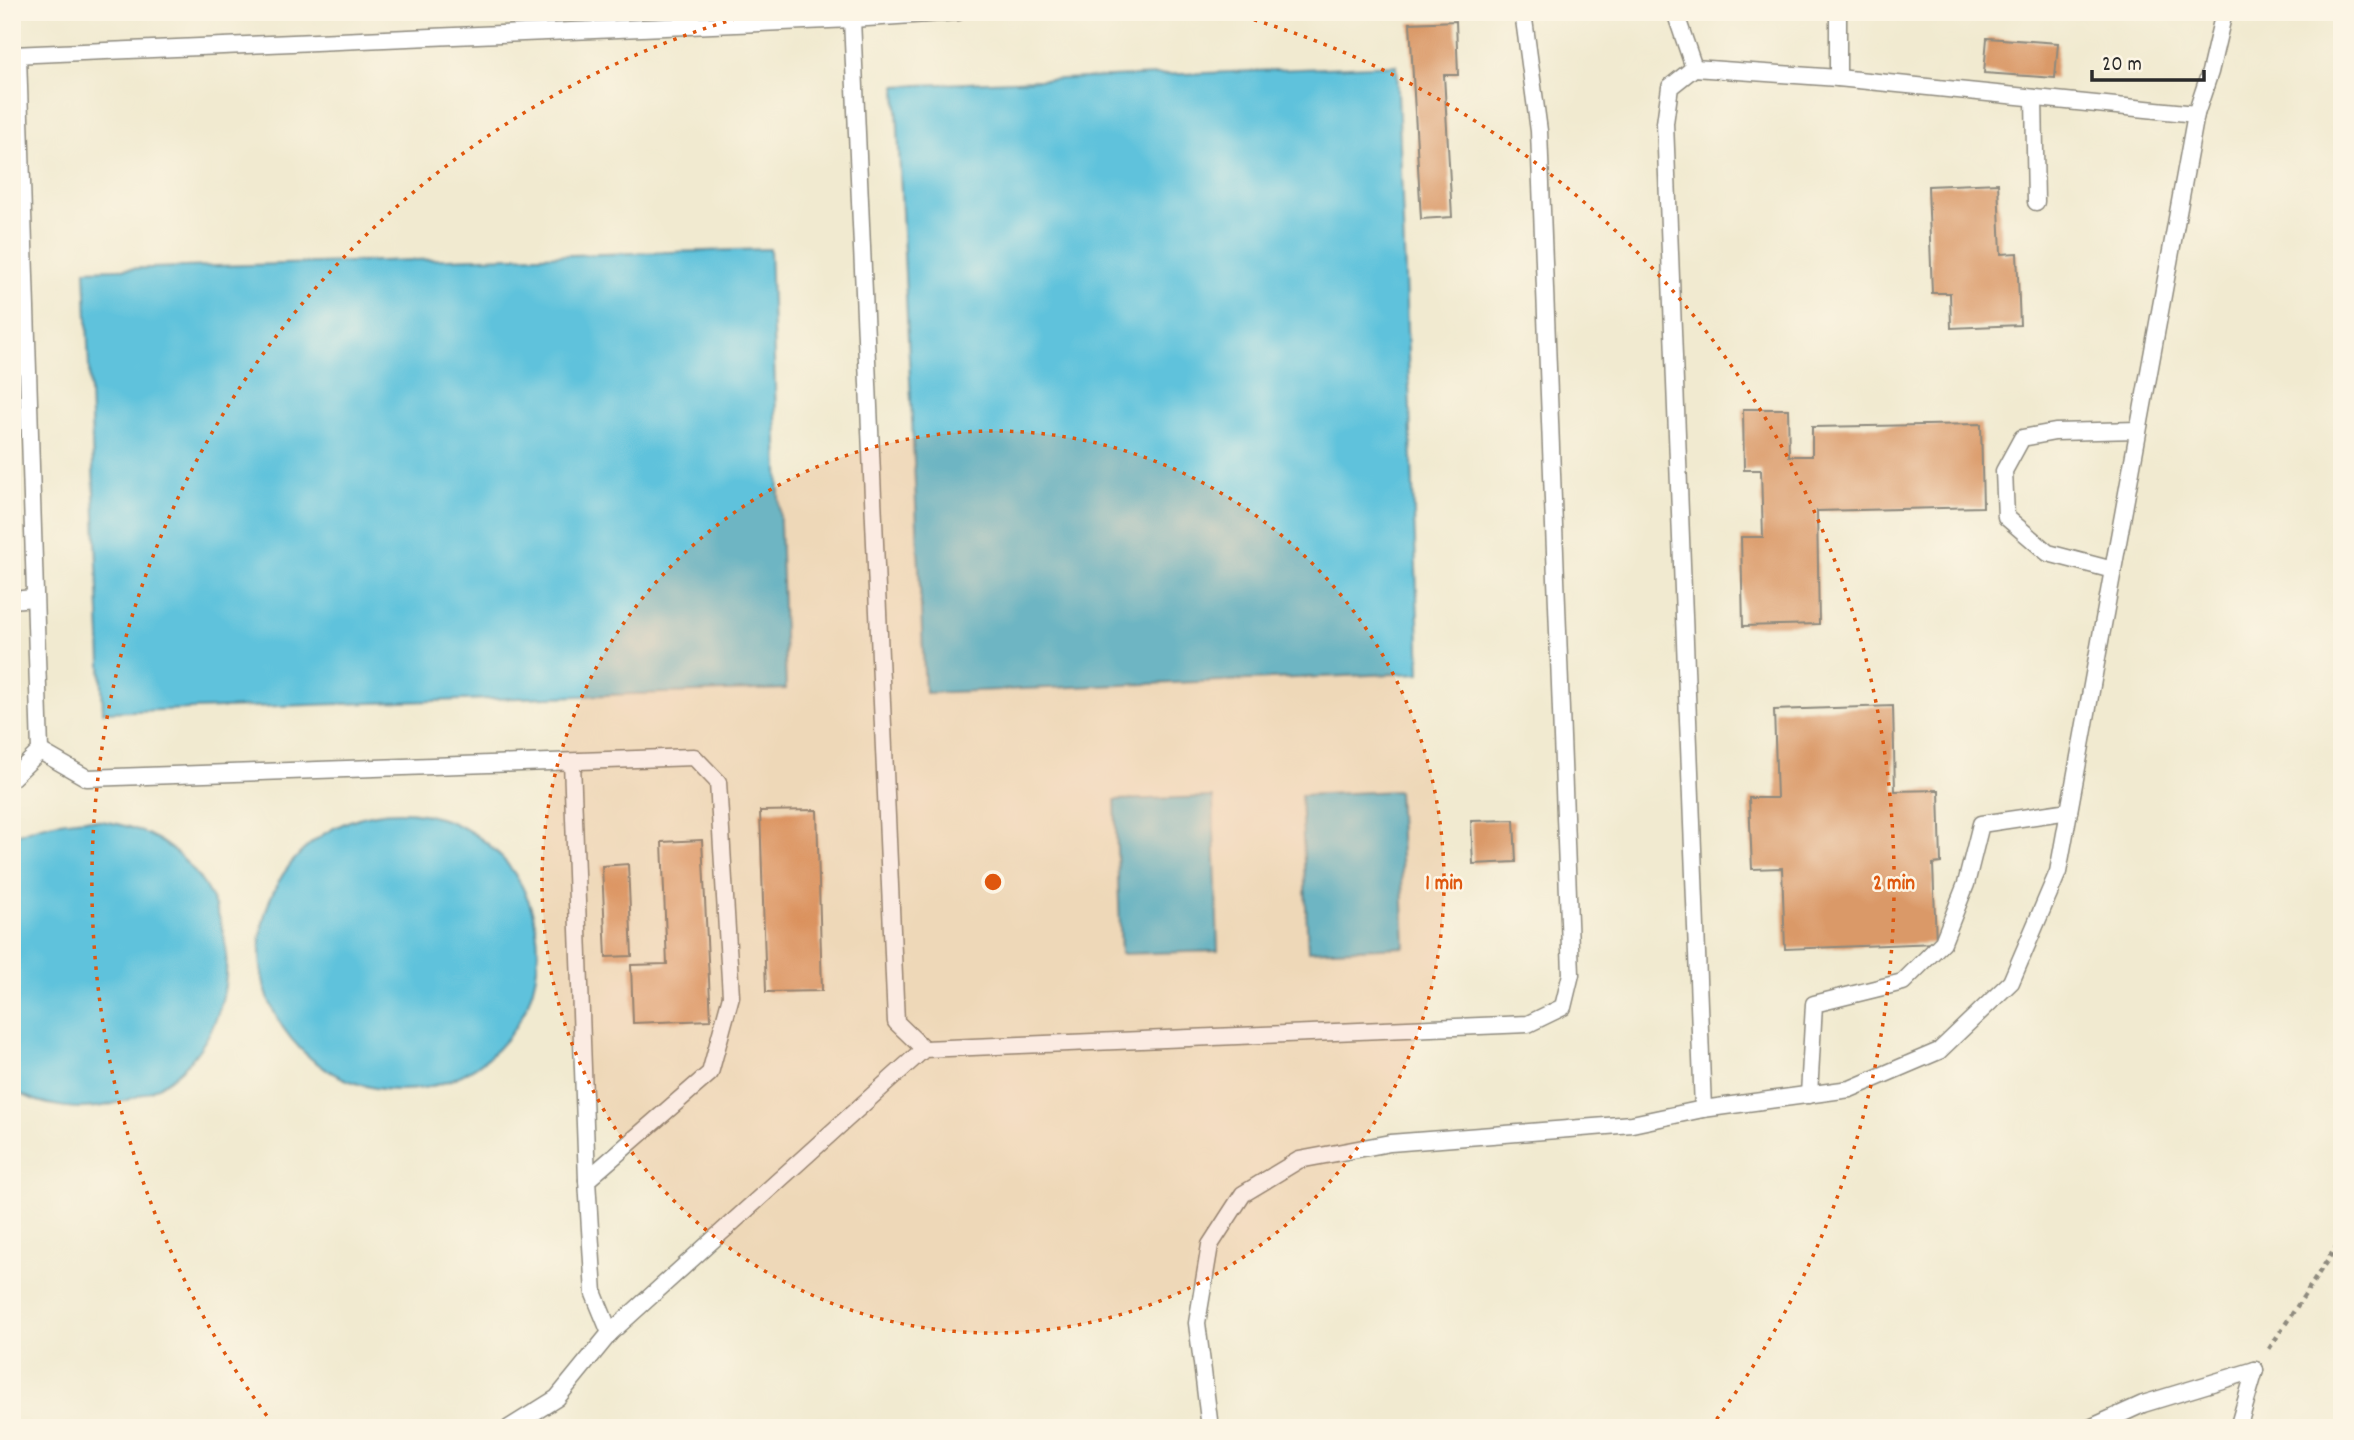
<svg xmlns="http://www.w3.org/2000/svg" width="2354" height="1440" font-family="Dekko,sans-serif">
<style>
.water{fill:#5ec2dc;stroke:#447684;stroke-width:2}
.building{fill:#da9968}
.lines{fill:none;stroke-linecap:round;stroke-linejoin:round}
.lane-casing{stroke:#8e8a7e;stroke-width:19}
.path{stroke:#8e8a7e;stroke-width:4.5;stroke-dasharray:5 5;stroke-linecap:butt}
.lane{stroke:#fff;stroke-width:16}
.ring{fill:none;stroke:#df570e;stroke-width:3.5;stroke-dasharray:3.5 7}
.centre{fill:#df570e;stroke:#fcf5e5;stroke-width:3.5}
.ring-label{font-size:21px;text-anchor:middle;font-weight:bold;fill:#df570e;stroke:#fcf5e5;stroke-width:5;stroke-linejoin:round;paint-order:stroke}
</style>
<rect width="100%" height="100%" fill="#fcf5e5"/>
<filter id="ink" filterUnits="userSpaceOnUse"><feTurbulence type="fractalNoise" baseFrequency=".0143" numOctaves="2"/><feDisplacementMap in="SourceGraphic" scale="14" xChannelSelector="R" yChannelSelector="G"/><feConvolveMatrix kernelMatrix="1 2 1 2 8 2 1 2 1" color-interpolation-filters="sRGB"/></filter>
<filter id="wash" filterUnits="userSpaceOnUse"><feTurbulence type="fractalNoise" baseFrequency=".00686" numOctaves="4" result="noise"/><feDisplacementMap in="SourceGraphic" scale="28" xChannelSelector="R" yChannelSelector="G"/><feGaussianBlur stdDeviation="1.57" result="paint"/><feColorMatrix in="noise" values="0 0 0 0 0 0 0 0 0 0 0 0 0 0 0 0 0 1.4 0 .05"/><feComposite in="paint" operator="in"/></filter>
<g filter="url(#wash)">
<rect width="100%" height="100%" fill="#f1ead0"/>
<g class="water">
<path d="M1397 65 1420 673 925 693 896 86Z"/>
<path d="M770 249 786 689 103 712 85 270Z"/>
<path d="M1398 791 1405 947 1308 951 1301 795Z"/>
<path d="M1213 797 1218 951 1121 954 1115 800Z"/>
<circle cx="399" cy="951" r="139"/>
<path d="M86 819C115 822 142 828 166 845 249 904 246 1032 160 1086 147 1094 131 1099 116 1103 82 1113 43 1107 12 1090V837C37 825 59 821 86 819Z"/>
</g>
<g id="blocks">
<g class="building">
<path d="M1456 21 1458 75H1444L1452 217 1421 219 1410 23Z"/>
<path d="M1987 38 2058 43 2055 78 1984 73Z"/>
<path d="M1998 183 2001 254 2017 253 2020 325 1951 328 1950 293H1932L1928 186Z"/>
<path d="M1743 409H1788L1789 456H1812V427L1981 424 1983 507 1817 511 1819 624 1743 626 1741 537H1763L1761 470H1744Z"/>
<path d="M1893 706 1895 791 1939 790 1941 863 1933 864 1936 943 1785 949 1782 868 1752 869 1749 798H1777L1774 710Z"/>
<path d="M817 810 822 991 766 992 760 811Z"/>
<path d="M1514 820 1516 862 1473 864 1471 821Z"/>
<path d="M702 840 711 1020 633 1023 631 965 667 964 662 842Z"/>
<path d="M628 864 632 956 606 957 602 866Z"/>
</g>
</g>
</g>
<g filter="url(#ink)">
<use href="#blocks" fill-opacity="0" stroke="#8e8a7e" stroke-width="2"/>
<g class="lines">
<defs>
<g id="lane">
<path d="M1675 12 1694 68"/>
<path d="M852 19 896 1022 924 1049"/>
<path d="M12 55 852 19 958 12"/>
<path d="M1838 78V12"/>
<path d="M2034 98 2036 202"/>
<path d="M2113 570 2048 553 2006 517 2004 471 2022 438 2055 432 2138 430"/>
<path d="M12 600 33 598"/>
<path d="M40 751 87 778 694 757 718 782 731 996 710 1073 587 1180"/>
<path d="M572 762 587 1180 594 1294 610 1333"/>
<path d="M12 778 40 751 18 55"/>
<path d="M1809 1095 1814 1004 1903 982 1943 942 1966 884 1981 824 2069 811"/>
<path d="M1703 1109 1665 123 1670 87 1694 68 1838 78 2196 114"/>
<path d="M509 1428 557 1398 610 1333 924 1049 1528 1024 1563 1007 1571 974 1539 131 1523 12"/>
<path d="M1210 1428 1197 1323 1210 1245 1243 1194 1299 1160 1390 1143 1632 1124 1703 1109 1850 1089 1939 1051 2011 982 2058 872 2196 114 2210 72 2224 12"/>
<path d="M2090 1428 2143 1404 2255 1370"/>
<path d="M2238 1428 2255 1370"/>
</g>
</defs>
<use href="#lane" class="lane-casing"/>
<path class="path" d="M2269 1349 2338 1244 2342 1224"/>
<use href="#lane" class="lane"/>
</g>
</g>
<circle cx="993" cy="882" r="451" fill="#df570e" fill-opacity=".12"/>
<g class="ring">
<circle cx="993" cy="882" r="451"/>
<path d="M273 1424A901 901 0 0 1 752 14M1234 14A901 901 0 0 1 1713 1424"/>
</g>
<circle cx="993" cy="882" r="10" class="centre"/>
<g class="ring-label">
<text x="1444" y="889">1 min</text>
<text x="1894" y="889">2 min</text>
</g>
<rect width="2354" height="1440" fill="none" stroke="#fcf5e5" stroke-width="42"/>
<path d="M2092 70v10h112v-10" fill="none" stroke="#2b2b2b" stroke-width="3.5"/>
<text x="2102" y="70" font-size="21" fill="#2b2b2b" stroke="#fcf5e5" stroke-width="5" paint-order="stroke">20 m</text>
</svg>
